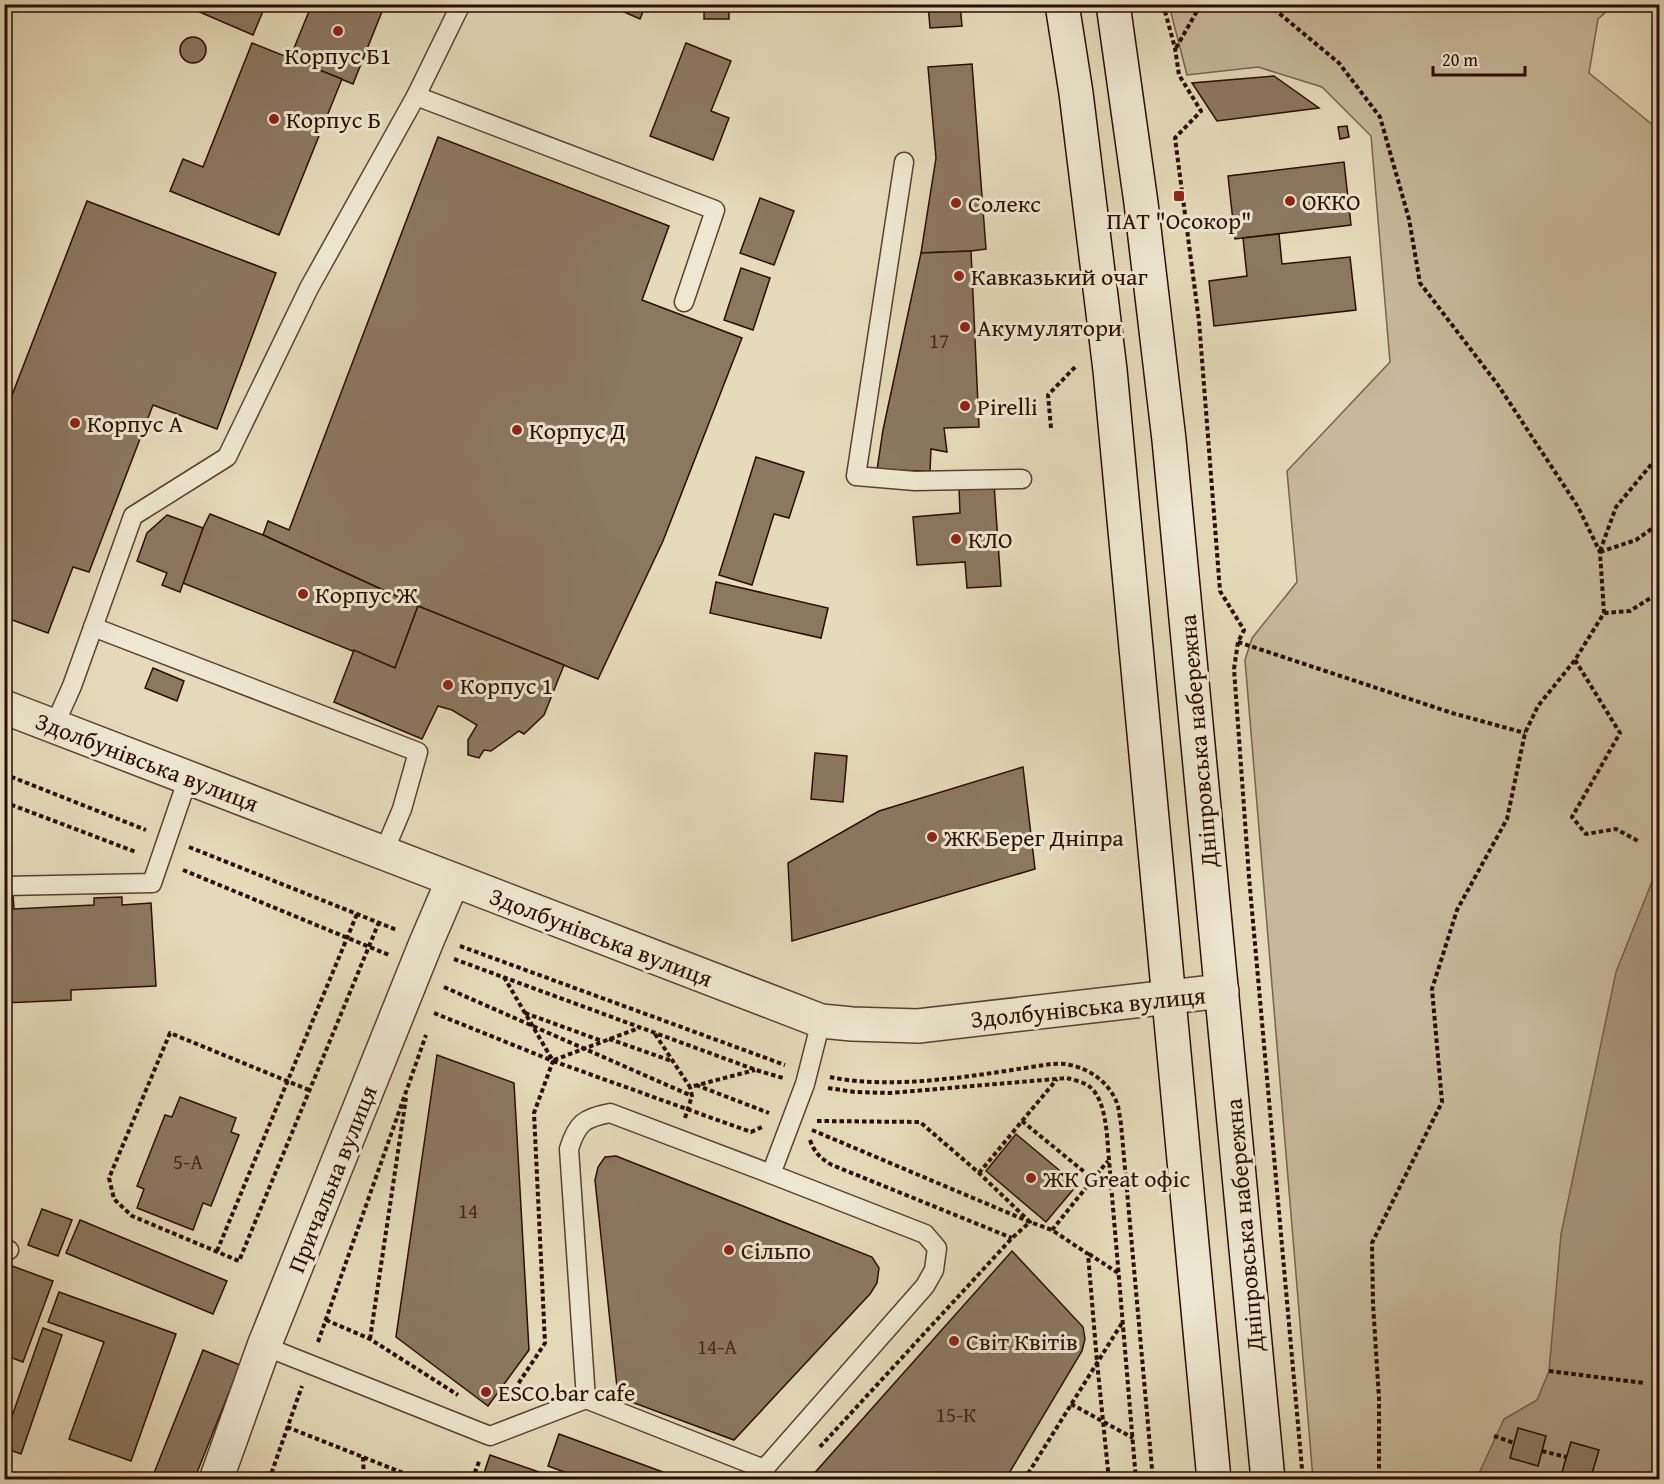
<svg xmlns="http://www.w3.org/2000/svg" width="1664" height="1484" font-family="'Gentium Book Plus',serif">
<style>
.green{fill:#c6b89a;stroke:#79624d;stroke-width:1.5}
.water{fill:#a6957b;stroke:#755e4a;stroke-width:1.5}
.building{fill:#8c7861;stroke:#2c0c00;stroke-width:1.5}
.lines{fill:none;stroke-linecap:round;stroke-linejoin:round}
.service-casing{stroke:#5a402e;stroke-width:21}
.minor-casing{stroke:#5a402e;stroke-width:36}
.tertiary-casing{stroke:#5a402e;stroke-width:36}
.secondary-casing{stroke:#2c0c00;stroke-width:36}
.path{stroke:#2c0c00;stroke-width:4;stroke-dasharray:4.5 3;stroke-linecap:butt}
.service{stroke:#eee8d2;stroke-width:18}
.minor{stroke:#eee8d2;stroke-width:33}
.tertiary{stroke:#eee8d2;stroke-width:33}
.secondary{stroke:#eee8d2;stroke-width:33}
.poi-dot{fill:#8f2418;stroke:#eee8d2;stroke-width:2}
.labels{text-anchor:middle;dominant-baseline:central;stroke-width:6;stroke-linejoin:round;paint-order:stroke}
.number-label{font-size:21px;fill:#442718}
.poi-label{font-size:24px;fill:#2c0c00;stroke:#eee8d2;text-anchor:start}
.street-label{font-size:24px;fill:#2c0c00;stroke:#eee8d2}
</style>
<rect width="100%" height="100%" fill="#e5dbba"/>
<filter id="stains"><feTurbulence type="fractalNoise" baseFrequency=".00333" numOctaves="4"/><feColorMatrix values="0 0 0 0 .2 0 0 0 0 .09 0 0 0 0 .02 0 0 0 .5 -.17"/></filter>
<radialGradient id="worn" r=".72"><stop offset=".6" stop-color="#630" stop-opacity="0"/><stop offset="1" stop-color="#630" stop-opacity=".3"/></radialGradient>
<path class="green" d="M1169 5H1614L1598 19 1589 73 1659 130 1660 1361 1620 1479H1313L1245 660 1252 638 1297 582 1287 471 1390 362 1371 136 1322 87 1258 67 1187 75Z"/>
<path class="water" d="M1659 864V1479L1476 1480 1504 1419 1537 1400 1549 1371 1561 1234 1616 972Z"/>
<g class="building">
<path d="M181 4H266L253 35Z"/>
<path d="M312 4H385L353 84 290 58Z"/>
<path d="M606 4H646L640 19Z"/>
<rect x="704" y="4" width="25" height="15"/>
<path d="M928 4H960L962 26 930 28Z"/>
<circle cx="193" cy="50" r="13"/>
<path d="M252 43 342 79 279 235 170 191 183 159 203 167Z"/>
<path d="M686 43 731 61 711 111 729 118 713 160 650 136Z"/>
<path d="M972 64 986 249 971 251 921 253 936 158 928 67Z"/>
<path d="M1274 76 1319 108 1217 121 1192 83Z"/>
<path d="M1347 126 1349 137 1340 139 1338 127Z"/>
<path d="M438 137 669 226 642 300 742 338 663 541 598 679 418 606 263 535 268 521 289 530Z"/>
<path d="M1344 162 1351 225 1235 239 1228 176Z"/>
<path d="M760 198 794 211 774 265 740 253Z"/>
<path d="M87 201 276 273 217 429 153 405 89 572 73 567 48 633 4 617V416Z"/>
<path d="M1279 234 1282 264 1350 257 1356 310 1214 326 1209 281 1247 276 1243 238Z"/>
<path d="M971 251 979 427 944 428 947 452 931 449 930 471 877 470 883 430 921 253Z"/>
<path d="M741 268 770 278 753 330 724 320Z"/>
<path d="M756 457 804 472 789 518 774 514 752 585 719 575Z"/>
<path d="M994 484 1001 586 967 588 965 562 917 565 913 517 960 513 959 487Z"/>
<path d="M210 514 263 535 418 606 395 668 183 583 203 528Z"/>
<path d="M167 515 203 528 180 592 162 585 167 573 137 561 147 533Z"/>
<path d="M716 582 828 608 821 638 710 613Z"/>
<path d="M418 606 564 665 544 715 524 734 519 731 491 751 484 750 479 758 468 755V740L477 725 452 710 438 706 422 739 334 702 354 650 395 668Z"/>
<path d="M153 668 184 681 177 701 145 688Z"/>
<path d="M815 753 847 756 843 802 811 799Z"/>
<path d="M1023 767 1035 869 792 941 788 863 879 811Z"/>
<path d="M13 896 14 909 94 905V898L122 897V905L151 903 156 986 71 990V1000L4 1003V897Z"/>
<path d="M437 1055 514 1083 529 1350 488 1406 396 1337Z"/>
<path d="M180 1097 236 1118 231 1132 239 1135 211 1206 203 1203 193 1230 137 1208 144 1189 137 1186 165 1115 172 1117Z"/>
<path d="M1016 1134 1077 1185 1046 1222 986 1171Z"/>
<path d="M616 1156 872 1257 879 1268 877 1283 870 1294 734 1440 618 1397 595 1180 598 1167 605 1157Z"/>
<path d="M42 1209 72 1220 58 1256 28 1245Z"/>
<path d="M80 1220 227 1281 213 1314 66 1253Z"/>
<path d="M1012 1251 1083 1327 1085 1339 1082 1351 1005 1480H812L811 1477Z"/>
<path d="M4 1263 53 1281 23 1362 4 1355Z"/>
<path d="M59 1292 176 1334 131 1461 69 1439 104 1342 48 1322Z"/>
<path d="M43 1328 62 1335 21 1454 4 1448V1439Z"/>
<path d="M203 1350 240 1365 194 1480H169L154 1473Z"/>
<path d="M1518 1428 1546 1436 1538 1466 1510 1458Z"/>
<path d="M559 1434 663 1472 661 1480H586L548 1466Z"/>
<path d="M1571 1442 1599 1450 1590 1480 1562 1472Z"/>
<path d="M490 1455 542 1473 540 1480 482 1479Z"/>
</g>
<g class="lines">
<defs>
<g id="service">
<path d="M416 96 715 210 684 302"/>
<path d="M904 162 856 476 915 481 1022 479"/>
<path d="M93 627 418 752 402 809 383 854"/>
<path d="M54 726 72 686 133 516 227 457 309 288 416 96 461 4"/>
<path d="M4 886 152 883 188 778"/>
<path d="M4 1248 9 1250"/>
<path d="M264 1346 490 1436 586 1399 764 1469 768 1480"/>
<path d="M586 1399 569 1149C577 1123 584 1118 610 1113L771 1174"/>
<path d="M764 1469 925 1286 934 1270 937 1248 925 1234 771 1174 805 1084 821 1021"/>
</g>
<path id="minor" d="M216 1480 264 1346 426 943 453 880"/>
<path id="tertiary" d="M4 707 821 1021 852 1024 918 1026 1222 991"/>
<g id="secondary">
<path d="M1062 4 1076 93 1110 370 1214 1480"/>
<path d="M1113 4 1141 203 1169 440 1268 1480"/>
</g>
</defs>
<use href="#service" class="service-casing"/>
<use href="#minor" class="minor-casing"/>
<use href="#tertiary" class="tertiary-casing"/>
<use href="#secondary" class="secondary-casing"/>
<g class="path">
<path d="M1163 4 1175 48 1179 75 1201 111 1175 138 1199 321 1220 591 1244 630 1238 642 1234 669 1249 877 1303 1480"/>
<path d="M1268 4 1339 63 1380 117 1409 219 1420 283 1498 385 1578 507 1600 552 1604 613 1575 660 1538 706 1525 733 1507 819 1457 910 1432 989 1442 1102 1372 1243 1373 1304 1379 1398V1480"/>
<path d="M1176 48 1201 4"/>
<path d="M1051 428 1048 395 1077 365"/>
<path d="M1600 551 1616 507 1660 454"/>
<path d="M1600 552 1636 540 1660 523"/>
<path d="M1604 613 1630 611 1660 592"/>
<path d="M1238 642 1452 713 1525 733"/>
<path d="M1575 660 1620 733 1572 817 1586 834 1616 829 1640 842"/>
<path d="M4 774 146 830"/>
<path d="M4 802 136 852"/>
<path d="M189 847 397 930"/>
<path d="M183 870 389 955"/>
<path d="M460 946 785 1065"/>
<path d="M454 959 756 1070 783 1078"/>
<path d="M504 977 553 1061 751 1132 762 1127"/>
<path d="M444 987 692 1096"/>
<path d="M434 1013 553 1061 534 1113 545 1343 505 1404"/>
<path d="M525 1013 602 1041"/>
<path d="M655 1034 690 1087 755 1070"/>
<path d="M609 1039 672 1061"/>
<path d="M554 1060 639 1028"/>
<path d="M830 1077C896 1091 984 1074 1051 1064 1057 1064 1064 1063 1070 1065 1091 1069 1111 1084 1118 1106 1119 1112 1120 1118 1121 1124L1153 1480"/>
<path d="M696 1085 769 1113"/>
<path d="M828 1088 855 1092 890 1093 1067 1078C1074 1080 1084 1082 1090 1087 1107 1101 1107 1139 1109 1160L1136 1480"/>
<path d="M309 1090 170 1033 109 1178 114 1199 132 1216 239 1261 379 922"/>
<path d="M685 1118 692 1096 690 1087"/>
<path d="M817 1121 920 1122 979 1173 1030 1222 1052 1230 1088 1254 1097 1362 1109 1480"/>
<path d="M1022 1121 1093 1179 1108 1161"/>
<path d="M812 1130 1030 1222 1012 1238 818 1449"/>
<path d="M810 1140C814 1152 821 1159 832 1165L1012 1238"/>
<path d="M979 1173 1057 1079"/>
<path d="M1052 1230 1093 1179"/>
<path d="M217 1251 357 914"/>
<path d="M1089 1254 1118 1273"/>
<path d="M326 1320 370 1339 458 1395"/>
<path d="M370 1339 406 1098"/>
<path d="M318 1342 426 1035"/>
<path d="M1549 1371 1644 1383"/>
<path d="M1071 1404 1133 1438"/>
<path d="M287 1427 421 1480"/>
<path d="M1494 1436 1514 1443"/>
<path d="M1542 1451 1566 1457"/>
<path d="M363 1457 364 1480"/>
<path d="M269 1480 302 1386"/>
<path d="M472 1480 480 1459"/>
<path d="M557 1480 558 1478"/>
<path d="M1024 1480 1122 1323"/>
</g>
<use href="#service" class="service"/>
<use href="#minor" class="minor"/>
<use href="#tertiary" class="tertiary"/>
<use href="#secondary" class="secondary"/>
</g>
<g class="poi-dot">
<circle cx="338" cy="31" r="6"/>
<circle cx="274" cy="119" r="6"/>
<rect x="1173" y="190" width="12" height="12" rx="3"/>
<circle cx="1290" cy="201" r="6"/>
<circle cx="956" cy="203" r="6"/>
<circle cx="959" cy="276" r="6"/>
<circle cx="965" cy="327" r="6"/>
<circle cx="965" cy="406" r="6"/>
<circle cx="75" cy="423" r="6"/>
<circle cx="517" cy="430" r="6"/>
<circle cx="956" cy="539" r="6"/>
<circle cx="303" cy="594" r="6"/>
<circle cx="448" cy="685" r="6"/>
<circle cx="932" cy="837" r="6"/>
<circle cx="1031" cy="1178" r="6"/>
<circle cx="729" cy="1250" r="6"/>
<circle cx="954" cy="1341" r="6"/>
<circle cx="486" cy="1392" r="6"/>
</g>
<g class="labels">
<g class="number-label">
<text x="939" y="340">17</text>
<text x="188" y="1161">5-А</text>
<text x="468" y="1210">14</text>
<text x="717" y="1346">14-А</text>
<text x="956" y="1414">15-К</text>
</g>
<g class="poi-label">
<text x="338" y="55" text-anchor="middle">Корпус Б1</text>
<text x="286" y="119">Корпус Б</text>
<text x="1302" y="201">ОККО</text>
<text x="968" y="203">Солекс</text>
<text x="1179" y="220" text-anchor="middle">ПАТ "Осокор"</text>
<text x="971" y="276">Кавказький очаг</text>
<text x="977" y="327">Акумулятори</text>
<text x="977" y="406">Pirelli</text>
<text x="87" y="423">Корпус А</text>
<text x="529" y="430">Корпус Д</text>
<text x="968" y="539">КЛО</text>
<text x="315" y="594">Корпус Ж</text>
<text x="460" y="685">Корпус 1</text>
<text x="944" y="837">ЖК Берег Дніпра</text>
<text x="1043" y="1178">ЖК Great офіс</text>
<text x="741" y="1250">Сільпо</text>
<text x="966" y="1341">Світ Квітів</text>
<text x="498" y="1392">ESCO.bar cafe</text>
</g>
<g class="street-label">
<text transform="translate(1198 741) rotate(-95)">Дніпровська набережна</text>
<text transform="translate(147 762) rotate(21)">Здолбунівська вулиця</text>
<text transform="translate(601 937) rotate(21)">Здолбунівська вулиця</text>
<text transform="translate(1088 1007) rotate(-6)">Здолбунівська вулиця</text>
<text transform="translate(332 1179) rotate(-68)">Причальна вулиця</text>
<text transform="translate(1244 1225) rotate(-95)">Дніпровська набережна</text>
</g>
</g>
<rect width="1664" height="1484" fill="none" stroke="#e5dbba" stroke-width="24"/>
<rect x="6" y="6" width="1652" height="1472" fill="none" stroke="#2c0c00" stroke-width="3"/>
<rect x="12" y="12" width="1640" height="1460" fill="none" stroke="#2c0c00" stroke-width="1.5"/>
<path d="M1433 66v9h92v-9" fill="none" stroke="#2c0c00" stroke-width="3"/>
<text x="1442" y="66" font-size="18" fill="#2c0c00" stroke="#eee8d2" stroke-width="4.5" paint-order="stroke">20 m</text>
<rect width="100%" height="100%" filter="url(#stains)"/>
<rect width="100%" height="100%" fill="url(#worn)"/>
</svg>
